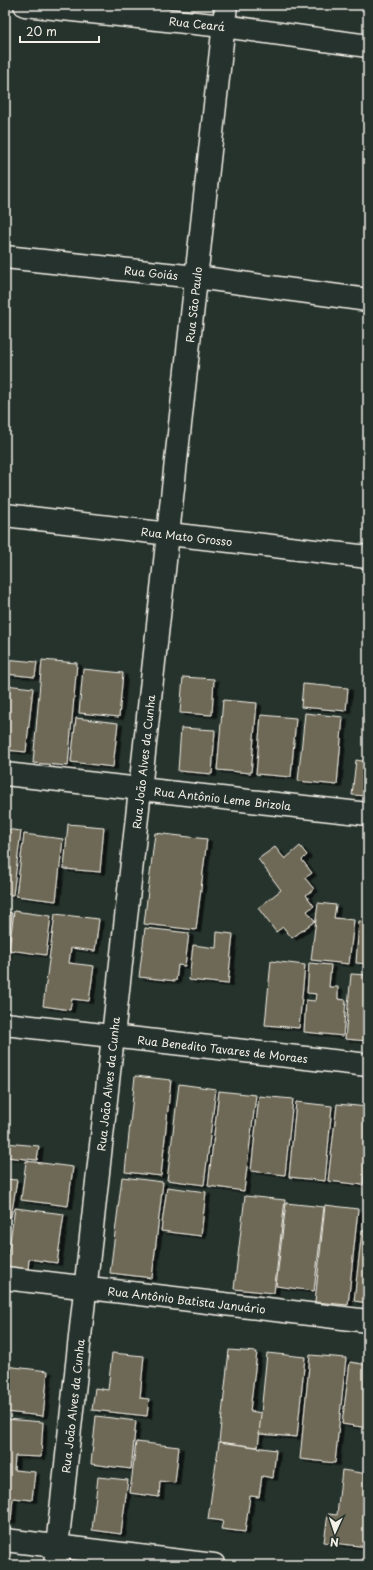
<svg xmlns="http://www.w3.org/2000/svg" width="373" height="1570" font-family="'Playpen Sans',sans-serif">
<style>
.building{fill:#6e6956;stroke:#f4f1e8;filter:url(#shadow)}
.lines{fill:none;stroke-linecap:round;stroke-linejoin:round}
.street-casing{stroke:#f4f1e8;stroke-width:25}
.street{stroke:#26332d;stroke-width:22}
.labels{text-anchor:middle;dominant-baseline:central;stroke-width:3;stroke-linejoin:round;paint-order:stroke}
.street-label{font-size:11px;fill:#f4f1e8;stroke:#26332d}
</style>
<defs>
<filter id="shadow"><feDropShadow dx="4.5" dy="2.5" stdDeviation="0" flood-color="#0009"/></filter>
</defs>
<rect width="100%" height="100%" fill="#26332d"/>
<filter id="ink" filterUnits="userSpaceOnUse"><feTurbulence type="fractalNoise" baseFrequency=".025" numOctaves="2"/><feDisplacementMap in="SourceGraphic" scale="8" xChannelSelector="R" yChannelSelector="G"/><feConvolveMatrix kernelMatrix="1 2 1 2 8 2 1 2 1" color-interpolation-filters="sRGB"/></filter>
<g filter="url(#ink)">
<g class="building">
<path d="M5 659 37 662 35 677 5 674Z"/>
<path d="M42 660 77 663 68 766 33 763Z"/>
<path d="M83 669 123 673 119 717 79 713Z"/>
<path d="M183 677 214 679 212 715 180 713Z"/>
<path d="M303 684 348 688 346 711 301 707Z"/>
<path d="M5 685 33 688 26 752 5 750Z"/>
<path d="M223 700 257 703 251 773 217 770Z"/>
<path d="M305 713 343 717 337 785 298 781Z"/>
<path d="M261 715 296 718 291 777 256 774Z"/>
<path d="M76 718 118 723 113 767 71 762Z"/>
<path d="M181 728 215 730 212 774 178 771Z"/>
<path d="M356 760 368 762V796L352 795Z"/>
<path d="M68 824 104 827 100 872 64 869Z"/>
<path d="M5 829 21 831 13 895 5 894Z"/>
<path d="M155 833 207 839 196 930 144 924Z"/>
<path d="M24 834 63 839 56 901 16 896Z"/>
<path d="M300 846 307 855 302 860 312 873 305 878 314 889 306 895 314 906 307 911 315 921 292 938 283 927 276 932 258 908 281 890 258 859 275 847 285 859Z"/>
<path d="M318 903 336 905 334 918 354 920 349 964 311 960Z"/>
<path d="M14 911 51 916 46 955 9 950Z"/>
<path d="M5 912 12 913 5 973Z"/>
<path d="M55 914 99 919 95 951 71 948 69 963 94 966 89 1001 72 999 70 1010 43 1006Z"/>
<path d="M359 921 368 922V964L356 963Z"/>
<path d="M145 928 189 933 185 966 178 965 176 981 139 977Z"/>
<path d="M217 932 233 934 228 984 189 980 193 945 216 948Z"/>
<path d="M271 961 305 965 299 1028 265 1025Z"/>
<path d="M309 963 331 965 329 987H338V999L346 1000 343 1036 304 1032 306 1000 315 1001 316 994 307 993Z"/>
<path d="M351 974 368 975V1041L345 1039Z"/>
<path d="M135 1076 171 1080 161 1176 125 1172Z"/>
<path d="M179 1084 216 1089 204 1185 167 1180Z"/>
<path d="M219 1091 256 1095 244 1191 208 1186Z"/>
<path d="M259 1096 293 1099 285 1175 251 1171Z"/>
<path d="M296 1102 332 1106 325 1181 289 1177Z"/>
<path d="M337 1104 368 1107V1145L363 1185 328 1181Z"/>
<path d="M5 1143 39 1146 37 1160 5 1157Z"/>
<path d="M26 1161 73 1167 68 1206 21 1200Z"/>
<path d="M368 1165V1204L364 1203Z"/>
<path d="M122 1177 163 1182 152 1278 110 1273Z"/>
<path d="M5 1179 17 1180 11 1217 5 1216Z"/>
<path d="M167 1187 206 1192 201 1236 161 1231Z"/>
<path d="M245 1196 285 1200 274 1293 234 1289Z"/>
<path d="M286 1203 324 1207 314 1291 276 1286Z"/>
<path d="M325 1205 358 1209 348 1305 315 1302Z"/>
<path d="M15 1208 64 1214 57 1263 29 1259 28 1271 6 1268Z"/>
<path d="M362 1230H368V1303L354 1301Z"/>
<path d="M229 1350 257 1352 250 1411 262 1413 258 1447 219 1442Z"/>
<path d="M112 1353 144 1356 140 1398 149 1399 147 1416 92 1410 95 1388 108 1390Z"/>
<path d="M267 1353 305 1357 297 1437 259 1434Z"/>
<path d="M310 1355 346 1358 335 1463 300 1459Z"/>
<path d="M350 1362 368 1365V1428L342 1424Z"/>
<path d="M5 1366 48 1371 43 1416 5 1412Z"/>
<path d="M96 1416 136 1421 131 1469 91 1464Z"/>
<path d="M5 1419 43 1422 41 1457 15 1456 14 1470 35 1472 32 1500 13 1498 11 1521H5Z"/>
<path d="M136 1442 179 1447 175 1483 160 1481 159 1497 130 1493Z"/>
<path d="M219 1442 276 1450 273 1478 262 1476 259 1497 250 1496 245 1532 221 1529 223 1521 208 1519Z"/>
<path d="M342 1470 368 1474 364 1520 368 1521V1547L324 1542 328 1514 337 1515Z"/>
<path d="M98 1477 128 1480 121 1534 92 1530Z"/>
</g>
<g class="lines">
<defs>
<g id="street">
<path id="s1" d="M25 5 223 26 368 46"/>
<path id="s2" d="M5 257 196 277 368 300"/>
<path id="s3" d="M5 515 368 557"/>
<path id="s4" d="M5 774 368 814"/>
<path id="s5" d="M5 1024 368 1065"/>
<path id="s6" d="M5 1278 368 1321"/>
<path d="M5 1540 214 1565"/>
<path id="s7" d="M55 1565 226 5"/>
</g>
</defs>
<use href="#street" class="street-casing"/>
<use href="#street" class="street"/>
</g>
</g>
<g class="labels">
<g class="street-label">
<text stroke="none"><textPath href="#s1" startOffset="173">Rua Ceará</textPath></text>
<text stroke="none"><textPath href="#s2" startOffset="147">Rua Goiás</textPath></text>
<text stroke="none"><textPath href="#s7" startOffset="1268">Rua São Paulo</textPath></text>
<text stroke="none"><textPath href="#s3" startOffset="183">Rua Mato Grosso</textPath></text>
<text stroke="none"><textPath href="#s7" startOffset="808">Rua João Alves da Cunha</textPath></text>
<text stroke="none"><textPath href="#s4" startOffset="219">Rua Antônio Leme Brizola</textPath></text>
<text stroke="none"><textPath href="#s5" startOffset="219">Rua Benedito Tavares de Moraes</textPath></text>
<text stroke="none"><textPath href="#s7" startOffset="484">Rua João Alves da Cunha</textPath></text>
<text stroke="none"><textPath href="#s6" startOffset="183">Rua Antônio Batista Januário</textPath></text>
<text stroke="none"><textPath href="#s7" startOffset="160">Rua João Alves da Cunha</textPath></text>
</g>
</g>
<rect width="373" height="1570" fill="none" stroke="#26332d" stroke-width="20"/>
<rect x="10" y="10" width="353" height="1550" fill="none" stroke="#f4f1e8" stroke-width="1.5" filter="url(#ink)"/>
<g transform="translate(335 1532) rotate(183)" stroke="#26332d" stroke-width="3" paint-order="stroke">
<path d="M0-3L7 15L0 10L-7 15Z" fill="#f4f1e8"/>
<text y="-6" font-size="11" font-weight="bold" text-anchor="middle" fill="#f4f1e8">N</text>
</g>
<path d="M20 36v6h79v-6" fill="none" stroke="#f4f1e8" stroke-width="2"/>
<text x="26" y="36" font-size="12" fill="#f4f1e8" stroke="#26332d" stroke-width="3" paint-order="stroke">20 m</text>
</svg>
